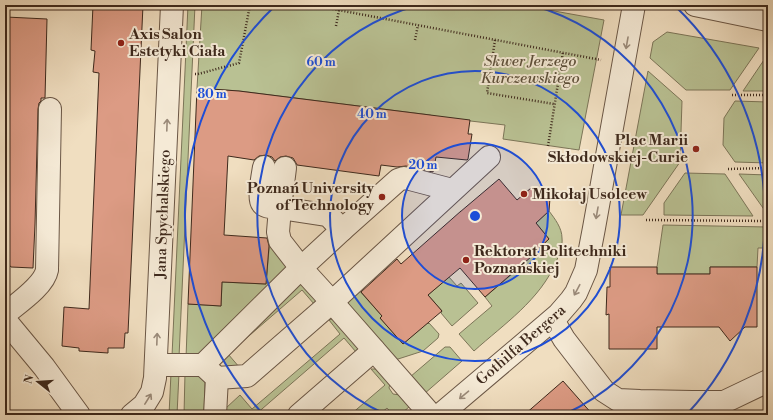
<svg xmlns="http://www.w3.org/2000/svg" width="773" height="420" font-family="'Libre Bodoni',serif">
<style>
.green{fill:#b9c193;stroke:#7c7558}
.building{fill:#dc9b84;stroke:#3e291c}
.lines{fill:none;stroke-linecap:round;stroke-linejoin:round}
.minor-casing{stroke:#6a5645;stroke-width:24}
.path{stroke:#3e291c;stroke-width:2.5;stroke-dasharray:1 2;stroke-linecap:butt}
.minor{stroke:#f5ead6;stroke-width:22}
.oneway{stroke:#9a8a79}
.ring{fill:none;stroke:#1d4ed8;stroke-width:2}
.poi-dot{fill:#8f2418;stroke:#f5ead6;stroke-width:1.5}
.labels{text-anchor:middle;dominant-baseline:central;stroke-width:4;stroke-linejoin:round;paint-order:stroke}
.poi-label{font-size:15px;font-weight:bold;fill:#3e291c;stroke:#f5ead6;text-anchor:start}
.park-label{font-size:15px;font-style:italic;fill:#5d4f3a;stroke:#f5ead6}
.street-label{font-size:15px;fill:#3e291c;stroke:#f5ead6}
.centre{fill:#1d4ed8;stroke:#f5ead6;stroke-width:2}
.ring-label{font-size:12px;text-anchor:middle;font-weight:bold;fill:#1d4ed8;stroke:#f5ead6;stroke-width:4;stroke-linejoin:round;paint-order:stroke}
</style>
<rect width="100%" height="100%" fill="#f0dec0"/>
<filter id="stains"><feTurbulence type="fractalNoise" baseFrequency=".005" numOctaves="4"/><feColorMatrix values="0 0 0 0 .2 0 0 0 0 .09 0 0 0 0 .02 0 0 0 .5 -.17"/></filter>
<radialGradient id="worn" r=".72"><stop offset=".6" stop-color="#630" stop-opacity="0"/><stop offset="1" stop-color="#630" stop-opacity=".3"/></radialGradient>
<g class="green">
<path d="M188 5H195L179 357 172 356Z"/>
<path d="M202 5H521L604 20 579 150 503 139 505 125 436 117 430 115 239 91 197 88Z"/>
<path d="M667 32 759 48 730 90H686L650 58 653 42Z"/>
<path d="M768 54V91H743Z"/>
<path d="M648 71 682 101 680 162 643 215H621Z"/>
<path d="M735 101 768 102V163L735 162 723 145 724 118Z"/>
<path d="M685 173 725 174 753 216 664 215V203Z"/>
<path d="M739 174 768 175V215Z"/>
<path d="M549 211C555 219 562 228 562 238 563 246 559 255 556 262 540 300 504 324 474 351L459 334 492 306 485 297 517 270V269L549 239 536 223Z"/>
<path d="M663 225 768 227V248H758L757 267H710V274H657V267Z"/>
<path d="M270 238 316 300 314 304 302 290 228 354 240 368 230 369 221 358H186L188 304 221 306 222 282 266 284Z"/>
<path d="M449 277 457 286 461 283 478 303 452 326 441 313 442 311 428 295Z"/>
<path d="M357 288 382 316 380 318 403 344 427 323 428 324 429 323 439 334 438 338 423 351 395 360 350 309 348 302Z"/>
<path d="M333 319 357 344 358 348 356 352 344 338 255 415H226V408L240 395 252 409 340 334 329 320Z"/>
<path d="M445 347H450L462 361 424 394 410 377Z"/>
<path d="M371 369H378L390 383 389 388 393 394 400 395 410 406 400 415H393L387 408 379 415H350L385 385Z"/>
<path d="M171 373H179L177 415H169Z"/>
<path d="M185 373H200L205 379 204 415H184Z"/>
</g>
<g class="building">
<path d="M93 5H143L128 333H125L124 348H108V353L79 351V348L62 346 64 307 89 309 99 73 93 72 95 51 91 50Z"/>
<path d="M6 17 47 19 45 98H41V101L39 103 38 109 35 224 33 268 11 267 5 260V47Z"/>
<path d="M197 88 239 91 470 120 468 134H472L468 159 467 160 436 157 433 172 406 166 397 167 381 165 379 176 297 165 296 163 293 158 286 156 280 157 275 161 272 157 266 155 259 156 254 160 228 156 224 235 267 238 269 246 266 284 222 282 221 306 188 304Z"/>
<path d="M499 179 517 200 531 188 544 190 550 198 549 211 536 223 549 239 538 249 539 250 485 297 460 268 428 295 442 311 403 344 380 318 382 316 361 292 397 259 401 264 461 211 460 212Z"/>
<path d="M610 267H657V274H710V267H757V327H745L730 341 719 327H657V349H609V314L606 315 607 287H610Z"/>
<path d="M563 381 593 415H524Z"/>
</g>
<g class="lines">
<defs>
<g id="minor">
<path d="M695 5 768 20"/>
<path d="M264 167C263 174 258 198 262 203 265 208 274 207 280 208L278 232 280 241 301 268 332 302 431 415"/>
<path d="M285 168 280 208 326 215 330 217 342 230"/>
<path d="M5 314C18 303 44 286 47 270L50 109"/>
<path d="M5 320 44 367 79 415"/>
<path d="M553 320 564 339 604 391 618 400 640 401 692 402H724L768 381"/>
<path d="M156 365H203L217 378 215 415"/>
<path d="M203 365 301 268 342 230 398 180 404 178 410 179 452 190"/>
<path d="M217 378 247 376 332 302 489 157"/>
<path d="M132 415 144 405 152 392 155 378 172 5"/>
<path d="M299 415 374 350"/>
<path d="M440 415 558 315 571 300 576 293 586 270 594 228 634 5"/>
</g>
</defs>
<use href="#minor" class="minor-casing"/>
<g class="path">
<path d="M312 5 601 60"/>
<path d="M336 26 339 10"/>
<path d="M415 40 418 25"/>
<path d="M495 40 487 93 554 104"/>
<path d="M195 74H198L239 63 250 5"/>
<path d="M732 95H768"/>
<path d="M548 146 563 52"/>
<path d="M728 169 768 168"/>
<path d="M646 220 768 221"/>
</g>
<use href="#minor" class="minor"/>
</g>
<defs><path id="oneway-shaft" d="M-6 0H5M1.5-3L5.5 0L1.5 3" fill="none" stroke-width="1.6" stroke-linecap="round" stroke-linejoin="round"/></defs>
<g class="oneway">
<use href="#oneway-shaft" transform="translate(627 43) rotate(100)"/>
<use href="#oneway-shaft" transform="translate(167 125) rotate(-88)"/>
<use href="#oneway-shaft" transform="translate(597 213) rotate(100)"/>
<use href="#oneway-shaft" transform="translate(577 290) rotate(118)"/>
<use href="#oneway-shaft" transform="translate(157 339) rotate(-88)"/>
<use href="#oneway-shaft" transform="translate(464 395) rotate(140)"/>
<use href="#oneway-shaft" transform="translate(148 399) rotate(-58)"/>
</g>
<circle cx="475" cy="216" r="73" fill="#1d4ed8" fill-opacity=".12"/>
<g class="ring">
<circle cx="475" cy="216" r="73"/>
<circle cx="475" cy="216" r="145"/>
<path d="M385 414A218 218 0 0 1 419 5M531 5A218 218 0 0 1 565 414"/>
<path d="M263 414A290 290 0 0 1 275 6M675 6A290 290 0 0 1 687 414"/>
</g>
<g class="poi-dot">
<circle cx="121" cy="43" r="4"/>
<circle cx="696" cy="149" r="4"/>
<circle cx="524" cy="194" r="4"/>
<circle cx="382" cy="197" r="4"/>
<circle cx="466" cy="260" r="4"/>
</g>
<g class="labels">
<g class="poi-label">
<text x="129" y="34">Axis Salon<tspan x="129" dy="17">Estetyki Ciała</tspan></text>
<text x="688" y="140" text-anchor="end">Plac Marii<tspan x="688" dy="17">Skłodowskiej-Curie</tspan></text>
<text x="374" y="188" text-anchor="end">Poznań University<tspan x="374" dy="17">of Technology</tspan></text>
<text x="532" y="194">Mikołaj Usolcew</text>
<text x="474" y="251">Rektorat Politechniki<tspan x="474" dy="17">Poznańskiej</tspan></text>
</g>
<g class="park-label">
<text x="530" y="61">Skwer Jerzego<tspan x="530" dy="17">Kurczewskiego</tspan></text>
</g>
<g class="street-label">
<text transform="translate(163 214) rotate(-88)">Jana Spychalskiego</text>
<text transform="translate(521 345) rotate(-41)">Gothilfa Bergera</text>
</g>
</g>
<circle cx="475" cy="216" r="6" class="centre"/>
<g class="ring-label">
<text x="321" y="66">60 m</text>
<text x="212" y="98">80 m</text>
<text x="372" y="118">40 m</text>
<text x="423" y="169">20 m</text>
</g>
<rect width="773" height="420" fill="none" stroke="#f0dec0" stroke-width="20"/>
<rect x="6" y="6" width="761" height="408" fill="none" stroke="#3e291c" stroke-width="2"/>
<rect x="10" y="10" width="753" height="400" fill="none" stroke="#3e291c"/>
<g transform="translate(38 382) rotate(287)" stroke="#f5ead6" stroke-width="3" paint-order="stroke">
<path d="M0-3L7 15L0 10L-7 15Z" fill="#3e291c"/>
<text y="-6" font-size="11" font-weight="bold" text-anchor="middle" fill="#3e291c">N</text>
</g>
<rect width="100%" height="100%" filter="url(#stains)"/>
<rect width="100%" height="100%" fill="url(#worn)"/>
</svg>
